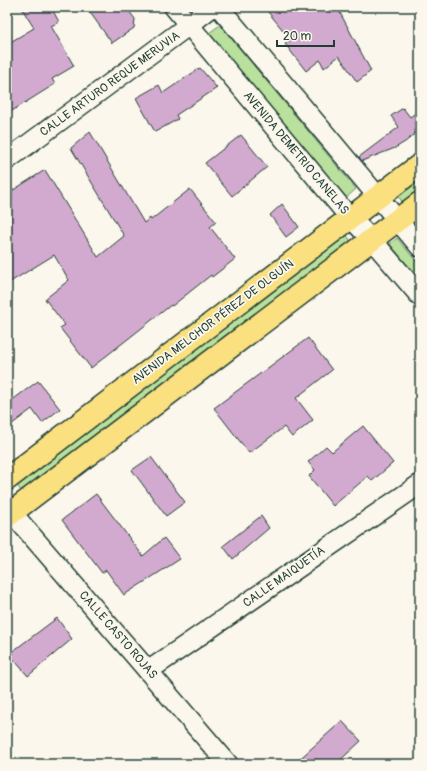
<svg xmlns="http://www.w3.org/2000/svg" width="427" height="771" font-family="Pangolin,sans-serif">
<style>
.green{fill:#b9e19d;stroke:#6c8f68}
.building{fill:#d3aacf;stroke:#1f3d34}
.lines{fill:none;stroke-linecap:round;stroke-linejoin:round}
.street-casing{stroke:#1f3d34;stroke-width:22}
.highway-casing{stroke:#1f3d34;stroke-width:25}
.street{stroke:#fbf7ec;stroke-width:19}
.highway{stroke:#fbe080;stroke-width:22}
.labels{text-anchor:middle;dominant-baseline:central;stroke-width:3.5;stroke-linejoin:round;paint-order:stroke}
.street-label{font-size:12px;fill:#1f3d34;stroke:#fbf7ec}
</style>
<rect width="100%" height="100%" fill="#fbf7ec"/>
<filter id="ink" filterUnits="userSpaceOnUse"><feTurbulence type="fractalNoise" baseFrequency=".025" numOctaves="2"/><feDisplacementMap in="SourceGraphic" scale="8" xChannelSelector="R" yChannelSelector="G"/><feConvolveMatrix kernelMatrix="1 2 1 2 8 2 1 2 1" color-interpolation-filters="sRGB"/></filter>
<g filter="url(#ink)">
<g class="green">
<path d="M220 25 356 189 346 198 209 33Z"/>
<path d="M420 180V190L403 203 398 196Z"/>
<path d="M347 235 351 242 21 491 16 484Z"/>
<path d="M397 238 420 266V280L390 244Z"/>
</g>
<g class="building">
<path d="M21 7H51L59 22 51 26 74 66 52 79 55 84 7 114V44L34 28Z"/>
<path d="M86 7H126L135 19 134 28 112 43Z"/>
<path d="M264 7H337L371 71 357 82 339 56 324 68 320 60 306 71 285 44 291 40Z"/>
<path d="M200 68 217 88 176 115 178 119 155 132 136 98 159 85 163 93Z"/>
<path d="M403 108 410 117 420 110V130L405 142 395 148 362 161 359 157 399 127 391 116Z"/>
<path d="M90 132 144 223 150 218 151 220 190 189 216 222 210 227 235 259 212 277 211 275 172 306 171 305 91 368 60 328 65 325 45 299 69 280 54 255 7 284V194L45 170 98 257 124 236 71 148Z"/>
<path d="M241 135 267 167 232 196 205 163Z"/>
<path d="M282 204 299 227 286 237 270 215Z"/>
<path d="M308 338 332 370 296 398 313 420 292 437 284 427 249 453 214 408Z"/>
<path d="M38 381 60 409 42 423 32 409 7 428V404Z"/>
<path d="M363 426 393 463 372 481 368 476 333 506 309 476 315 470 308 462 326 446 332 452Z"/>
<path d="M151 457 185 502 166 516 132 470Z"/>
<path d="M96 494 143 556 164 538 180 559 124 595 106 570 102 573 62 520Z"/>
<path d="M261 516 269 528 233 559 223 546Z"/>
<path d="M57 618 72 639 28 676 9 654Z"/>
<path d="M342 721 361 741 336 764H294Z"/>
</g>
<g class="lines">
<defs>
<g id="street">
<path d="M174 7 345 212 372 240 420 296"/>
<path d="M219 7 420 247"/>
<path d="M7 160 189 25 212 7"/>
<path d="M7 507 228 764"/>
<path d="M148 671 420 484"/>
</g>
<g id="highway">
<path d="M7 479 420 165"/>
<path d="M7 516 420 203"/>
</g>
</defs>
<use href="#street" class="street-casing"/>
<use href="#highway" class="highway-casing"/>
<use href="#street" class="street"/>
<use href="#highway" class="highway"/>
</g>
</g>
<g class="labels">
<g class="street-label">
<text transform="translate(110 84) rotate(-36)">CALLE ARTURO REQUE MERUVIA</text>
<text transform="translate(296 153) rotate(50)">AVENIDA DEMETRIO CANELAS</text>
<text transform="translate(213 322) rotate(-37)">AVENIDA MELCHOR PÉREZ DE OLGUÍN</text>
<text transform="translate(284 577) rotate(-35)">CALLE MAIQUETÍA</text>
<text transform="translate(118 635) rotate(49)">CALLE CASTO ROJAS</text>
</g>
</g>
<rect width="427" height="771" fill="none" stroke="#fbf7ec" stroke-width="24"/>
<rect x="12" y="12" width="403" height="747" fill="none" stroke="#1f3d34" stroke-width="1.5" filter="url(#ink)"/>
<path d="M277 40v6h57v-6" fill="none" stroke="#1f3d34" stroke-width="2"/>
<text x="283" y="40" font-size="12" fill="#1f3d34" stroke="#fbf7ec" stroke-width="3" paint-order="stroke">20 m</text>
</svg>
